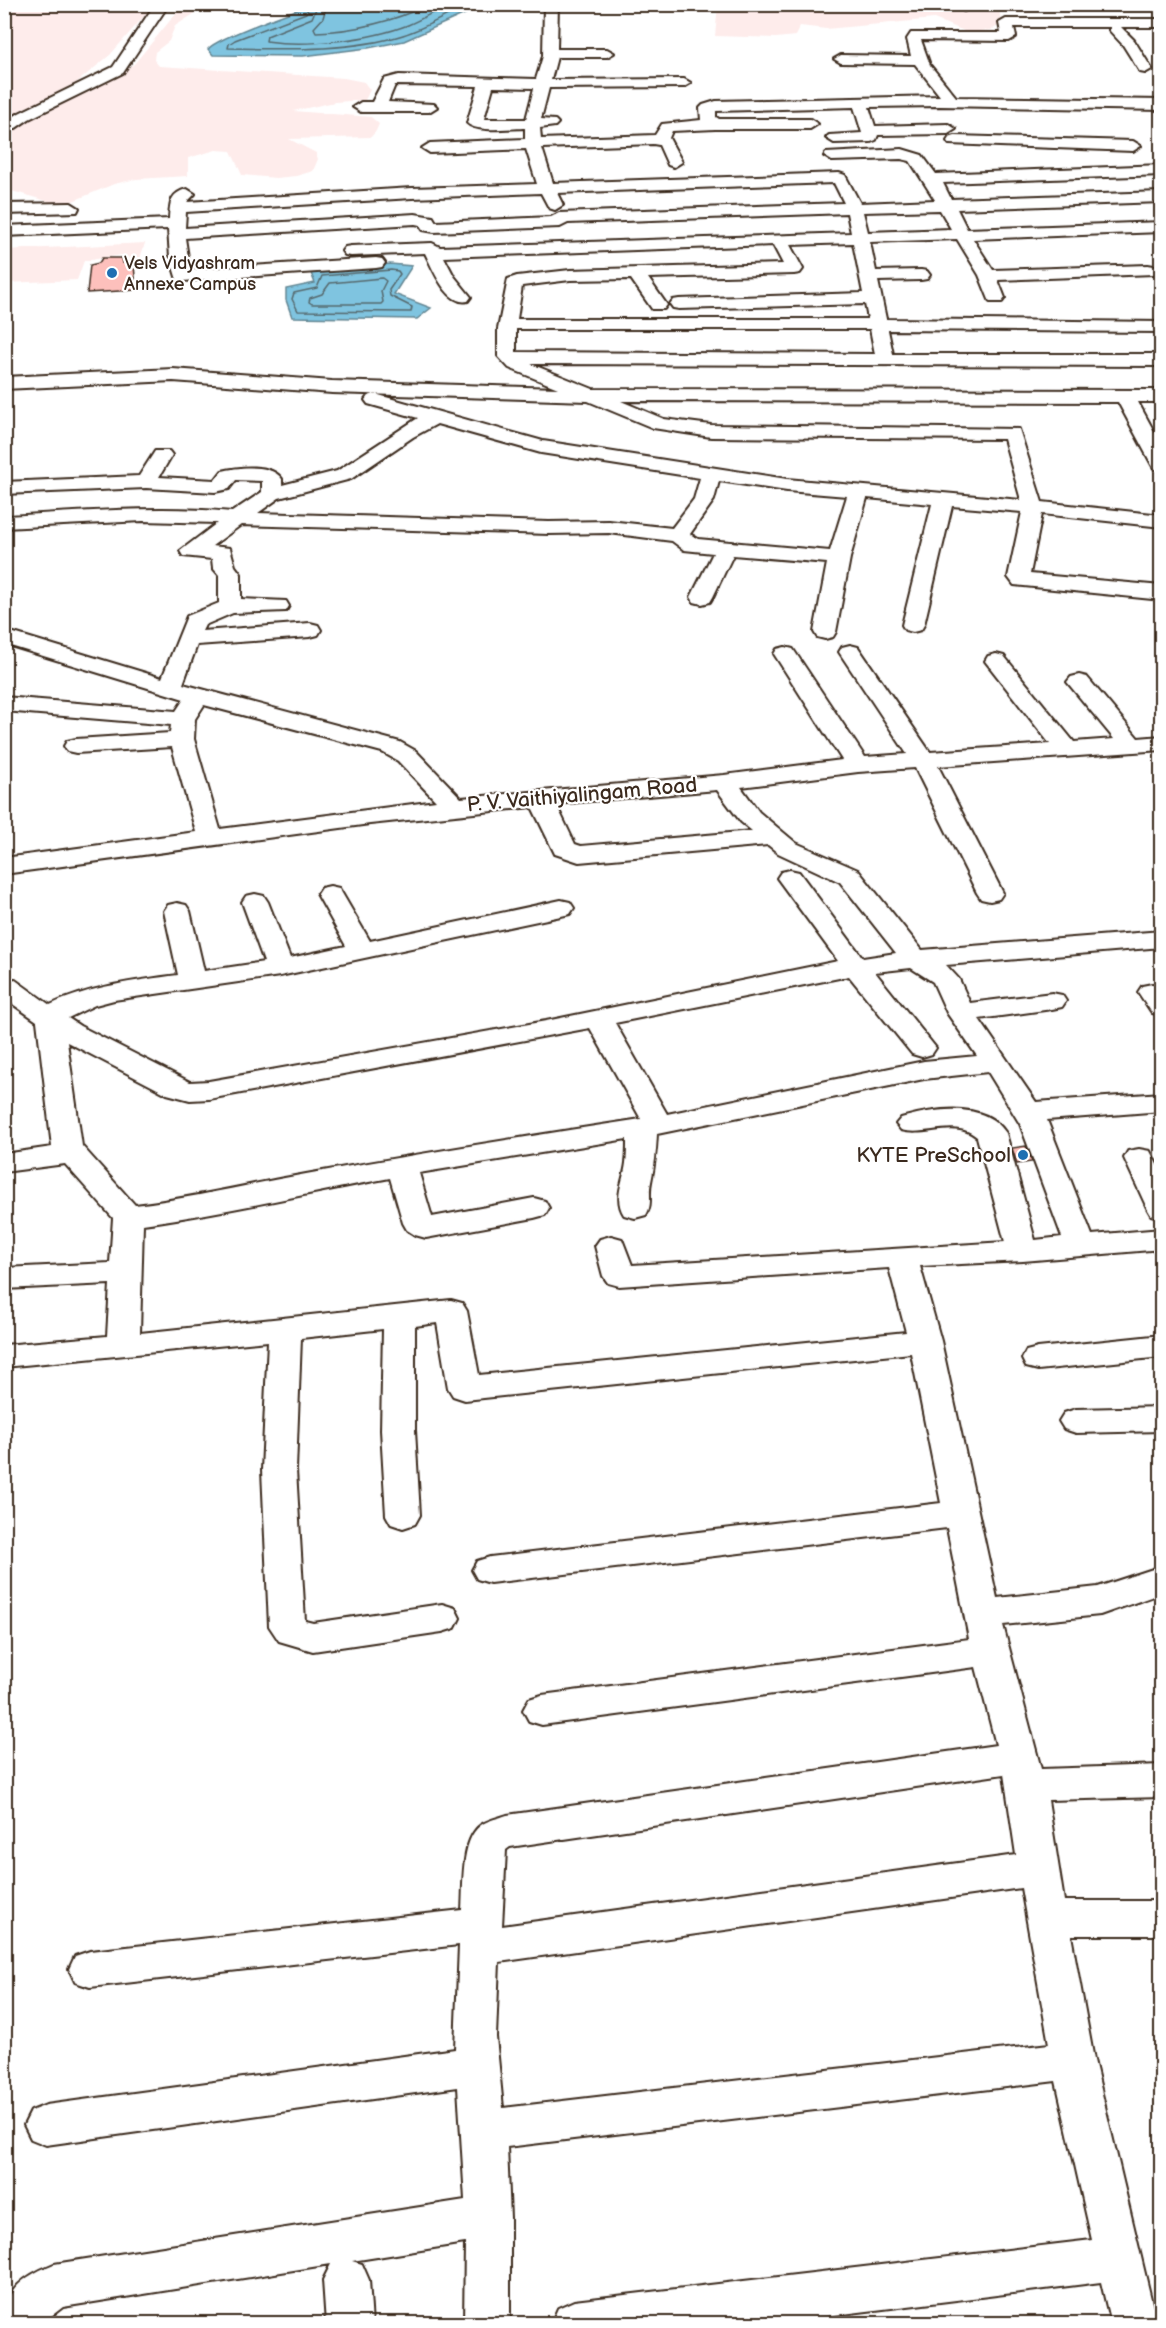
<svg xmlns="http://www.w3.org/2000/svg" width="1166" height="2328" font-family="'Balsamiq Sans',sans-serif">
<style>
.built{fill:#feeceb}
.water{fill:#7fc4e0;stroke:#648692;stroke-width:1.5}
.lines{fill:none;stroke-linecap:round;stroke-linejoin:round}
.shore{stroke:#56686c;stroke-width:1.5}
.building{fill:#fdc0bc;stroke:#3b2a1e;stroke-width:1.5}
.minor-casing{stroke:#3b2a1e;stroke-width:4}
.minor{fill:#fff;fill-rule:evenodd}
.poi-dot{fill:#1f6fb2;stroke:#fff;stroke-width:2}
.labels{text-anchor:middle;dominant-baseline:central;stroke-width:4.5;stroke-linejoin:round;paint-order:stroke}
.far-poi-label{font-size:18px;fill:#3b2a1e;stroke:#fff;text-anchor:start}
.street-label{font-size:21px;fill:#3b2a1e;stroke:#fff}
.poi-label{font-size:21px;fill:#3b2a1e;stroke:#fff;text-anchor:end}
</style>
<rect width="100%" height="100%" fill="#fff"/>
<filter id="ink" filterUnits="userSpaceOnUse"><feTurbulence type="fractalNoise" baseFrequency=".0167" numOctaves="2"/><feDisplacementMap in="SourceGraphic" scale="12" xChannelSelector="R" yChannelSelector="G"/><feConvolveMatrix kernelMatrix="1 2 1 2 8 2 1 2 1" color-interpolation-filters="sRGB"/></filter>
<g filter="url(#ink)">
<g class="built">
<path d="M5 4H154V5L110 55 76 83 9 116 5 120V37L10 33 5 30Z"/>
<path d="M183 5H208L175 26 169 41 155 52 154 60 159 66 344 78 364 82 370 90 365 100 335 102 293 111 371 117 379 124 376 131 371 137 289 139 316 153 318 159 313 171 296 176 276 178 242 175 231 151 216 150 188 158V176L136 179 114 184 73 201 57 204 5 189V140L30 117 91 91 134 64Z"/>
<path d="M718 5H1161V9L1104 6H998L1002 24 991 30 967 32 934 19 826 29 800 26 795 36 776 38 715 36Z"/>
<path d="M145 243 139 262 122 255 84 261 77 280 5 283V250Z"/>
</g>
<g class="water">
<path d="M310 5V4L485 5 404 41 368 48 303 56 213 55 208 49C218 37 291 12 310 5Z"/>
<path d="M390 264 412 266 394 294 431 308 417 319 292 317 286 300V289L315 283 310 271Z"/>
</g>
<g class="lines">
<g class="shore">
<path d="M310 4 306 13 235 40 229 44 228 48C283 49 350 52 403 35 426 28 448 14 470 4"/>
<path d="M318 4 312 18 267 36 266 41C307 47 370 40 408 25 423 19 436 10 450 4"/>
<path d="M327 4 323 18 314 28 316 32C357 31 394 21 430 4"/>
<path d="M391 270 398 271 400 274 389 290 390 296 412 307 411 312 298 311 292 299 294 293 317 288 322 276Z"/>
<path d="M382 278 386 281 381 291 383 302 381 304H312L309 302 310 298 322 294 330 283Z"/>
</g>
</g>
<g class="building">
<path d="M102 258H122L123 263 134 264 136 290 87 293 90 265 99 263Z"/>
<path d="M1026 1146 1032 1162 1017 1164 1012 1148Z"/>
</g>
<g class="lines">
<defs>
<g id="minor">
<path d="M155 4H169L123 73 29 119 4 136V123L19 113 113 67Z"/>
<path d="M544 4H558L557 49H607L614 53 607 57H557L551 80 684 79 691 83 684 87 549 88 541 119 555 120 558 123 555 126 540 128 541 139 655 135 662 124 701 120 700 108 703 105 716 101 940 96 915 64 841 63 834 59 841 55 911 56 907 39 911 33H1001L999 23 1006 19H1162V27H1121L1134 40 1152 69 1145 73 1140 72 1123 45 1109 30 1111 27H1014L1016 37 1009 41 921 40 930 65 956 97 1162 100V110L940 106 869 107 875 126 948 124 956 129 948 134 878 135 876 140 871 142 834 143 826 138 829 135 862 133 854 107 716 111V117L719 119H810L818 124 810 129H715L672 131 669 138 682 162 674 167 668 165 659 145 653 144 542 148 553 183 839 173 845 175 860 203 935 200 910 161 901 159 832 161 824 156 826 153 902 149 922 155 936 174 1162 165V175L943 183 951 199 1162 192V202L957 209 967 229 1162 222V232L973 239 993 270 1148 265 1154 266 1157 270 1154 274 998 280 1005 298 1002 302H990L979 275 957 239 870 242 876 271 921 270 927 271 930 275 927 279 921 280 878 281 886 319 1162 322V332L888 330 893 354H1162V366L531 364 593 389 1162 390V402H1138L1162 446V471L1155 469 1152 465 1118 402 621 401 664 419 711 425 1019 429 1042 502 1162 515V527L1042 514 1030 574 1162 586V600L1014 585 1008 577 1022 512 952 506 924 625 921 630 913 632 905 630 902 625 932 504 867 498 850 558 836 632 833 637 825 639 817 637 814 632 827 563 733 555 713 597 710 602 702 604 694 602 691 597 713 553 684 550 672 541 609 533 549 534 241 525 212 546 230 548 235 566 241 574V599L286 601 289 606 286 611 233 613 205 625 202 631 310 623 318 625 321 630 318 635 310 637 197 645 183 684 400 742 416 751 461 798 724 775 842 760 774 654 777 649 785 647 793 649 865 757 907 754 839 652 842 647 850 645 858 647 930 752 1050 744 985 661 988 656 996 654 1004 656 1074 742 1114 739 1067 682 1071 677 1079 675 1087 677 1138 738 1162 736V750L938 766 1003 893 999 899 990 901 981 899 977 893 915 768 858 772 741 787 759 812 796 843 858 870 922 950 1162 931V947L946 965 959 979 970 1003 1052 993 1062 995 1066 1001 1062 1007 1052 1009 979 1019 1036 1102 1162 1093V1111L1047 1120 1092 1235 1162 1229V1249L1023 1261 920 1266 941 1341 997 1598 1098 1587 1162 1566V1593L1100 1615 1003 1625 1041 1769 1162 1765V1797L1048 1800 1064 1901H1162V1935H1071L1094 2060 1157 2324H1111L1101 2282 762 2324H551L558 2308 574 2301 1092 2240 1056 2081 507 2147 510 2218V2324H464L465 2243 352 2261 362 2264 369 2280 372 2324H326L323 2280 331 2264 63 2307 50 2317 46 2324H4C4 2289 24 2276 54 2264L465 2200 458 2087 46 2145 31 2139 24 2125 31 2111 46 2105 455 2049 459 1945 90 1987 75 1982 69 1969 75 1956 90 1951 462 1910C464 1886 460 1840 481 1825 488 1820 499 1818 507 1815L996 1745 976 1667 542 1725 529 1721 523 1710 529 1699 542 1695 969 1639 947 1528 490 1583 477 1579 472 1570 477 1561 490 1557 941 1503 911 1353 465 1400 453 1396 448 1388 437 1323 415 1326V1430L420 1515 415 1524 403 1528 391 1524 386 1515 381 1430 383 1329 301 1338 296 1470 305 1621 313 1623 442 1604 455 1608 460 1618 455 1628 442 1632 313 1651 279 1641 269 1626 262 1470 268 1341 4 1367V1345L107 1336 110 1284 4 1289V1268L110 1263 113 1218 65 1164 4 1172V1154L52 1147 37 1021 4 998V977L14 979 50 1005C91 986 134 981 178 975L164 911 168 905 177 903 186 905 190 911 204 971 264 962 242 902 246 896 255 894 264 896 268 902 290 958 346 946 317 894 321 888 330 886 339 888 370 941 561 900 570 902 574 908 570 914 561 916 280 976 114 1000 95 1005 68 1018 80 1026 190 1082 209 1081 546 1021 838 961 777 878 781 872 790 870 799 872 863 958 896 953 840 882 778 853 768 845 579 862 555 854 532 807 370 824 4 874V858L196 832 172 747 76 753 67 751 64 746 67 741 76 739 170 733 171 725 4 711V697L176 711 184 699 4 644V630L162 678 187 616 219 603V575L213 568 212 559 183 556 180 551 217 523 143 521 4 528V516C81 512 156 505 232 512L262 492V481L236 480 229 489 215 492 146 488 4 494V482L139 476 155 451H169L172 455 159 477 215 480 222 471C238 467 271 463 282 479V485L337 471 418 418 368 404 365 400 368 396 375 394 543 441 787 479 1021 500 1004 439 711 437 653 428 588 401 332 393 173 381 4 389V377L173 369 332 381 558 388 509 368 498 356V329L508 279 517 276 570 270 783 264 773 245 444 257 454 276 471 297 468 301C447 306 433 269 425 253L351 256 345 255 342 251 345 247 351 246 432 243 440 247 851 233 847 213 568 223 560 227 434 232 423 230 420 225 415 224 185 238 190 270 376 258 382 259 385 263 382 267 376 268 183 281 177 280 170 257 168 229 4 236V226L169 219C170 203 170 193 187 189L195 194 187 202 412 188 537 184 526 149 430 153 422 148 430 143 525 139V128C511 128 476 133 467 123L478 86 395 85 388 102 434 104 437 107 429 112H361L353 107 361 102H372L384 79 399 75 536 79 543 56ZM493 87 534 88 526 119H484ZM834 183 844 203 559 213 551 217 436 222 433 217 415 214 185 228 186 212 412 198 541 193 549 208 555 210 563 205 557 193ZM940 210 951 229 868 232 863 212ZM853 243 863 293 679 299 673 300 670 304 673 308 679 309 865 304 868 319H517L522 286 570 280 631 279 652 309H664L667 305 648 278 794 274 800 273 803 269 790 245ZM516 329H870L875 354 516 352ZM437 424 541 453 700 478 694 499 672 528 609 521 549 522 258 513 279 498 351 479 413 437ZM719 481 787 491 847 496 830 551 698 539 690 534 714 500ZM204 705 382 752 398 761 436 801 220 829 194 739 195 719ZM717 790 741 822 752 831 581 846 575 844 556 804ZM911 968 933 982 947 1013 977 1056 924 1061 667 1114 615 1023 849 976 912 1054 922 1057 932 1054 936 1048 875 972ZM590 1028 641 1119C529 1136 418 1154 306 1174 249 1184 193 1198 135 1205L82 1146 67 1042 167 1094 190 1100 209 1099ZM988 1072 1020 1124 1062 1237 1035 1240 1006 1133C984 1100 933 1109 901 1118L896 1124 901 1130C926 1137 955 1118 977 1137L1005 1242 632 1265 622 1239 611 1236 600 1239 595 1246 603 1276 608 1283 619 1286 889 1268 906 1332 479 1375 467 1311 462 1303 451 1300 140 1333 143 1224C226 1213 308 1193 390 1178L403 1223 407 1230 415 1235 426 1238 534 1218 545 1215 549 1208 545 1201 534 1198 432 1217 419 1173 627 1139C627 1147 627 1156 626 1163 624 1181 613 1198 624 1215L635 1218 646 1215C653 1204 648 1194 651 1182 655 1163 656 1154 657 1134L924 1079ZM1004 1774 1016 1855 502 1926 506 1850 510 1847ZM1021 1888 1049 2044 503 2108 496 2037 499 1962Z"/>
<path d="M953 4H969L971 7 964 11Z"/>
<path d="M955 136 1133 141 1141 146 1133 151 949 144 947 141 949 138Z"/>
<path d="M71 203 79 208 77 212 4 214V204Z"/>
<path d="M1152 984 1162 986V1015L1152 1013 1138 992 1142 986Z"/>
<path d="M1139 1149 1150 1151 1162 1174V1218L1151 1215 1147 1208 1124 1158 1128 1151Z"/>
<path d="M1162 1335V1357L1038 1370 1026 1367 1022 1359 1026 1351 1038 1348Z"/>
<path d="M1162 1407V1431L1076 1433 1064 1429 1059 1421 1064 1413 1076 1409Z"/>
</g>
</defs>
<use href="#minor" class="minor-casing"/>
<use href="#minor" class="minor"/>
</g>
</g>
<g class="poi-dot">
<circle cx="112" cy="273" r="6"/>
<circle cx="1023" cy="1155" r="6"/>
</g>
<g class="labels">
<g class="far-poi-label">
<text x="124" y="263">Vels Vidyashram<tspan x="124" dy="21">Annexe Campus</tspan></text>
</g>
<g class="street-label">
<text transform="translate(582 795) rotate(-5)">P. V. Vaithiyalingam Road</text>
</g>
<g class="poi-label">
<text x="1011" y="1155">KYTE PreSchool</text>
</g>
</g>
<rect width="1166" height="2328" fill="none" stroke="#fff" stroke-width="24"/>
<rect x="12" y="12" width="1142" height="2304" fill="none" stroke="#3b2a1e" stroke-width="2" filter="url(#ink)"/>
</svg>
